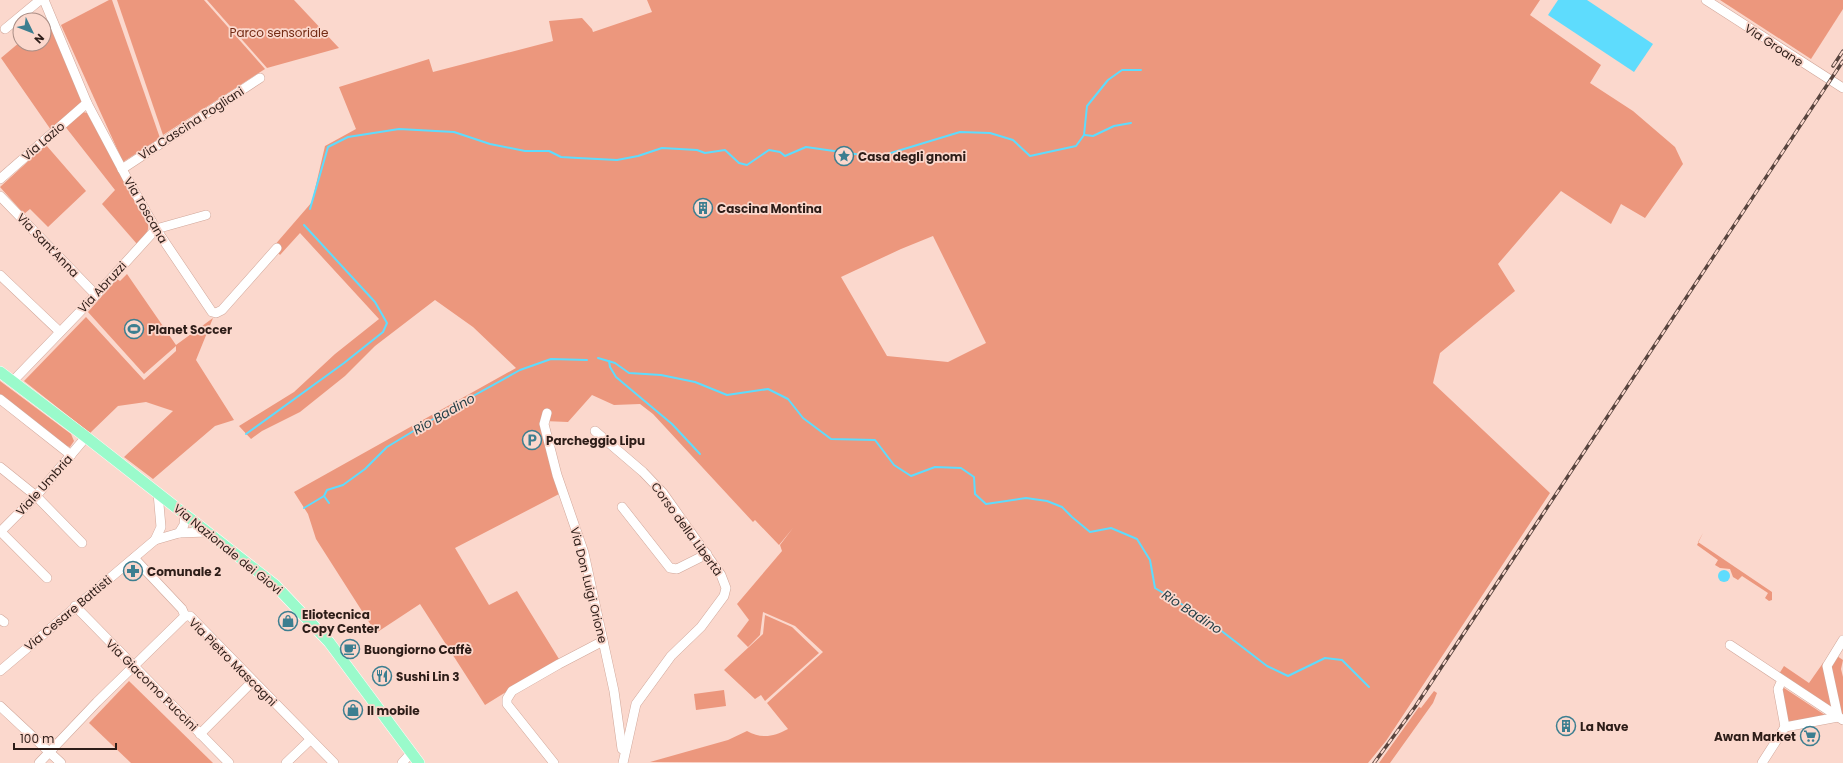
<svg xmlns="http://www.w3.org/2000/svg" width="1843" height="763" font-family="Poppins,sans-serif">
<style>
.green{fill:#ec977d;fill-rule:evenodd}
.water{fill:#5edcfd}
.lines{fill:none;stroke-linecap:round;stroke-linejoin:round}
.stream{stroke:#5edcfd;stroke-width:2}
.minor-casing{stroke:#d1a79a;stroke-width:10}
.major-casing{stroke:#fff;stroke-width:12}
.minor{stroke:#fff;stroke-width:9}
.major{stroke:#9afacb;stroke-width:11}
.rail-casing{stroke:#58443e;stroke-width:3.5}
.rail{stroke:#fbd8cd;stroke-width:2;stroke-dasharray:6;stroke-linecap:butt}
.labels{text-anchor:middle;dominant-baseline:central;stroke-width:3.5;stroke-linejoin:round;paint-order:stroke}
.park-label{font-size:12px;fill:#742b14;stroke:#fbd8cd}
.street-label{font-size:12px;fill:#2d1d18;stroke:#fbd8cd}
.poi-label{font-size:12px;font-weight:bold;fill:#2d1d18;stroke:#fbd8cd;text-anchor:start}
.water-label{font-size:13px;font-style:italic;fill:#233e46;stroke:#fbd8cd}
</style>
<rect width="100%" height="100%" fill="#fbd8cd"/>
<g class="green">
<path d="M109 0H112L160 138 123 162 61 25Z"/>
<path d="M117 0H204L265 69 163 135Z"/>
<path d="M207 0H294L339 48 267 68Z"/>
<path d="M647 0H1540L1530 15 1601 65 1590 83 1633 111 1675 147 1683 164 1645 218 1621 204 1611 224 1561 191 1498 264 1515 291 1440 353 1433 383 1550 493 1386 741 1368 763 650 762 728 740 747 731C762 739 773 737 788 729L767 703 823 652 795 626 763 612 760 635 748 647 737 636 749 620 737 604 782 551 780 545 793 528 779 545 755 520 753 522 653 414 640 404 614 405 592 395 568 422 544 421 561 493 455 548 489 605 517 591 559 659 485 705 420 604 376 633 316 539 308 514 294 492 516 368 473 327 435 300 375 346 345 376 300 412 262 431 251 439 239 426 294 392 335 354 379 319 300 233 280 255 273 247 312 202 325 146 356 129 339 87 429 59 433 72 553 41 549 21 582 18 592 29 593 32 652 12ZM933 236 986 343 948 362 887 356 841 277 901 249Z"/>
<path d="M1720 0H1843V9L1811 59Z"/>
<path d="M49 19 82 95 81 103 51 130 1 58 20 42V44H44V23Z"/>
<path d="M83 112 87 113 91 120 144 212C151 230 150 230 137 244L102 204 115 190 64 125Z"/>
<path d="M46 145 86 191 48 227 30 209 24 214 0 187Z"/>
<path d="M127 274 176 345 213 318 196 360 234 420 215 426 153 479 124 457 173 411 146 402 118 406 90 433 24 381 86 317 144 380 176 351V346L144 374 88 312 117 279 120 281Z"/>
<path d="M0 381 71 434 74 441 70 447 66 446 0 395Z"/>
<path d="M1703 533 1698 542 1772 592V600L1769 601 1765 598 1768 593 1742 576 1738 580 1733 577 1730 569 1720 568 1715 565 1718 560 1697 545Z"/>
<path d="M765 615 792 627 819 653 765 701 761 695 755 699 724 670 763 634Z"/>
<path d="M1837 656 1843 660 1841 669 1843 677V715L1840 713 1830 666Z"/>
<path d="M1823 663 1833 710 1779 674 1784 666 1809 683Z"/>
<path d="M129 681 213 763H131L89 723Z"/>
<path d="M1781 686 1828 717 1788 723Z"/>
<path d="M724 690 726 706 696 710 694 694Z"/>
<path d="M1434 691 1437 693 1433 703 1390 763H1379L1419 707 1421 708Z"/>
</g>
<g class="water">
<path d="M1558 0H1587L1653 44 1634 72 1548 15Z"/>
<circle cx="1724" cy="576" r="6"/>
</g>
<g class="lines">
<g class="stream">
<path d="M1085 135 1093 136 1114 126 1131 123"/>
<path d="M310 209 328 147 348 137 399 129 454 132 490 144 525 151H549L561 157 578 158 617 160 638 156 662 148 697 150 705 153 725 150 739 163 747 165 769 150 780 152 785 156 806 147 862 155 881 156 960 132 990 133 1013 140 1030 156 1076 146 1084 135 1087 106 1108 80 1122 70H1141"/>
<path d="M598 358 615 363 629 373 661 375 695 382 727 395 768 389 788 399 803 418 831 439 875 440 894 465 911 476 935 467 961 468 974 477 975 494 986 504 1026 498 1047 501 1062 507 1072 517 1090 532 1111 528 1137 539 1150 560 1155 588 1206 619 1267 666 1288 676 1325 658 1342 660 1369 687"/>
<path d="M609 361 610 367 616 377 672 424 700 454"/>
<path d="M246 434 344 363 383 332 387 323 375 302 304 225"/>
<path d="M329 503 324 496 327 490 343 485 365 469 387 447 455 406 520 370 551 359 587 360"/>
<path d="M304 508 324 496"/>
</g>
<defs>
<g id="minor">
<path d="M44 0 87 103 129 182 156 229 212 312 216 313 222 310 277 248"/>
<path d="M1706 0 1843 88"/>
<path d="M5 29 40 0"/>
<path d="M122 169 260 78"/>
<path d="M0 179 87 103"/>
<path d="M0 196 96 295"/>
<path d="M0 275 60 332"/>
<path d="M12 382 96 295 156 229 206 215"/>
<path d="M0 399 71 455"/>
<path d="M547 413 544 424 557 475 584 553 614 691 622 749"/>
<path d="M595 431 643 472 663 493 721 575 726 588 724 596 701 627 671 656 636 704 623 763"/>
<path d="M0 467 36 496 82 543"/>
<path d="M622 507 670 568 677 569 707 554"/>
<path d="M0 531 47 578"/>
<path d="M0 532 36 496 86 437"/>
<path d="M179 533 184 525 185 515"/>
<path d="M155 540 161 527 158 493"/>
<path d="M134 558 182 609 185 616"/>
<path d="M75 606 229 763"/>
<path d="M185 616H190L334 763"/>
<path d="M0 619 4 622"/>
<path d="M1730 645 1843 720"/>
<path d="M0 671 155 540 179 533 207 532"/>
<path d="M1782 680 1778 689 1785 727"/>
<path d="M0 706 61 763"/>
<path d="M1838 717 1827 666 1843 640"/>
<path d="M1785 727 1838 717"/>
<path d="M200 734 253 681"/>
<path d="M39 763 97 702 185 616"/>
<path d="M286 763 310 740"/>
<path d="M402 763 411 753"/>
<path d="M554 763 507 704V699L512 691 559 664 603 641"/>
<path d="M1762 763 1785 727"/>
</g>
<path id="major" d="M0 372 86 437 275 585 329 642 419 763"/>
</defs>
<use href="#minor" class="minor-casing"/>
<use href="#major" class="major-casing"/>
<use href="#minor" class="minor"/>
<use href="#major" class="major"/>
<defs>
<g id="rail">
<path d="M1833 66 1843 51"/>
<path d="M1374 763 1415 707 1843 61"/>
</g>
</defs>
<use href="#rail" class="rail-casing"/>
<use href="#rail" class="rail"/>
</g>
<defs>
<symbol id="sight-ring" viewBox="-11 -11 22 22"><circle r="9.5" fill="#fbd8cd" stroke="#3c7e90" stroke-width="1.5"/><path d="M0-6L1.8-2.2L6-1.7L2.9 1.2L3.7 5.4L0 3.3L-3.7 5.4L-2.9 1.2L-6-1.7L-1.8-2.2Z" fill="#3c7e90"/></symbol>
<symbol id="building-ring" viewBox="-11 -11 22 22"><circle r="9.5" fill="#fbd8cd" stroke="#3c7e90" stroke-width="1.5"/><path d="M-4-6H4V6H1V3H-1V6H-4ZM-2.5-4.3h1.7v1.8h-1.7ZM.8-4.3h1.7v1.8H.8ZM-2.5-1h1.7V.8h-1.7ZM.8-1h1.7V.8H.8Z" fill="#3c7e90"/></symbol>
<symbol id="stadium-ring" viewBox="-11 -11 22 22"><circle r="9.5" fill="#fbd8cd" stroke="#3c7e90" stroke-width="1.5"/><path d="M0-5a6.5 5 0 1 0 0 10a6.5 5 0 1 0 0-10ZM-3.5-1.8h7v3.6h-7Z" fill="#3c7e90"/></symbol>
<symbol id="parking-ring" viewBox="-11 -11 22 22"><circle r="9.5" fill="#fbd8cd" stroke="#3c7e90" stroke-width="1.5"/><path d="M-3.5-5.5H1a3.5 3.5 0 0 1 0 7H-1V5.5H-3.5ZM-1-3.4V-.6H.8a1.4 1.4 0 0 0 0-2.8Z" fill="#3c7e90"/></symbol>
<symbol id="pharmacy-ring" viewBox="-11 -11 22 22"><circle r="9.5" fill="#fbd8cd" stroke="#3c7e90" stroke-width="1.5"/><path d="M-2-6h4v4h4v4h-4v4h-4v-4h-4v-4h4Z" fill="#3c7e90"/></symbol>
<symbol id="shop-ring" viewBox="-11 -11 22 22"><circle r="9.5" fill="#fbd8cd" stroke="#3c7e90" stroke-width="1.5"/><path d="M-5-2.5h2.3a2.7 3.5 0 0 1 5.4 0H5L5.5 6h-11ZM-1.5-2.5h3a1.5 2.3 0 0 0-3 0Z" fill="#3c7e90"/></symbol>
<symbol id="cafe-ring" viewBox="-11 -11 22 22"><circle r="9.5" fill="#fbd8cd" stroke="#3c7e90" stroke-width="1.5"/><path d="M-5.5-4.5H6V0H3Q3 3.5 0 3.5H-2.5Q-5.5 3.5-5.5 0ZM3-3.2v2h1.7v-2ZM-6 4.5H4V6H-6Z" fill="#3c7e90"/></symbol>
<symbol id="restaurant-ring" viewBox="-11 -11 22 22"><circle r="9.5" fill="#fbd8cd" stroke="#3c7e90" stroke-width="1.5"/><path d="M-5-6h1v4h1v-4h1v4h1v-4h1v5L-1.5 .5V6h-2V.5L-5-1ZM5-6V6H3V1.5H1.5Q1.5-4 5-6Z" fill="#3c7e90"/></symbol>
<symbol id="supermarket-ring" viewBox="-11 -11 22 22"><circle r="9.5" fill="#fbd8cd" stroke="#3c7e90" stroke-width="1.5"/><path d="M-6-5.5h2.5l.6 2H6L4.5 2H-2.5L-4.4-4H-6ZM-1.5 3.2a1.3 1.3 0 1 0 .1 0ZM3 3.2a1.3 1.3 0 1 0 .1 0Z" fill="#3c7e90"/></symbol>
</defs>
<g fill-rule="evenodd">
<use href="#sight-ring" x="833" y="145" width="22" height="22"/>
<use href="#building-ring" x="692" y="197" width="22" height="22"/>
<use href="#stadium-ring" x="123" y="318" width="22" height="22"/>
<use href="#parking-ring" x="521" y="429" width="22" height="22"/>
<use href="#pharmacy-ring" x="122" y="560" width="22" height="22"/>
<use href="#shop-ring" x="277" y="610" width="22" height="22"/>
<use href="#cafe-ring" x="339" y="638" width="22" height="22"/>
<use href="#restaurant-ring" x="371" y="665" width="22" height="22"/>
<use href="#shop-ring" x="342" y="699" width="22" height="22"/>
<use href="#building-ring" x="1555" y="715" width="22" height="22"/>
<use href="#supermarket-ring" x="1799" y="725" width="22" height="22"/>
</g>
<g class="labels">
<g class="park-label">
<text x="279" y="32">Parco sensoriale</text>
</g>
<g class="street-label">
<text transform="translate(1774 45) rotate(33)">Via Groane</text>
<text transform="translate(191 123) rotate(-33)">Via Cascina Pogliani</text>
<text transform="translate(43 141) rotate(-41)">Via Lazio</text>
<text transform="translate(146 210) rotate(60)">Via Toscana</text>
<text transform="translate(48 245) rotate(46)">Via Sant'Anna</text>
<text transform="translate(102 287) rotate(-47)">Via Abruzzi</text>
<text transform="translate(44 485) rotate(-48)">Viale Umbria</text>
<text transform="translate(687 529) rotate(54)">Corso della Libertà</text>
<text transform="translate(228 549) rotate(39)">Via Nazionale dei Giovi</text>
<text transform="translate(589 585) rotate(76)">Via Don Luigi Orione</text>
<text transform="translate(68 613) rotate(-40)">Via Cesare Battisti</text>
<text transform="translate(233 662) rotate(45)">Via Pietro Mascagni</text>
<text transform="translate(152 685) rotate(45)">Via Giacomo Puccini</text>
</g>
<g class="poi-label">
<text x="858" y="156">Casa degli gnomi</text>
<text x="717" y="208">Cascina Montina</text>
<text x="148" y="329">Planet Soccer</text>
<text x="546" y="440">Parcheggio Lipu</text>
<text x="147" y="571">Comunale 2</text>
<text x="302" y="614">Eliotecnica<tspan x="302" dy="14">Copy Center</tspan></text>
<text x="364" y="649">Buongiorno Caffè</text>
<text x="396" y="676">Sushi Lin 3</text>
<text x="367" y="710">Il mobile</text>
<text x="1580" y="726">La Nave</text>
<text x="1796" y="736" text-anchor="end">Awan Market</text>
</g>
<g class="water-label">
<text transform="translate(444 414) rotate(-30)">Rio Badino</text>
<text transform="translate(1192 612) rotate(33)">Rio Badino</text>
</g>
</g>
<g transform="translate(32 32) rotate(133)"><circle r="19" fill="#fbd8cd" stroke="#a98d85"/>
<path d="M0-3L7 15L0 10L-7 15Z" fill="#3c7e90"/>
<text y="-6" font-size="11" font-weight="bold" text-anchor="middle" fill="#2d1d18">N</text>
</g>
<path d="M14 743v6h102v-6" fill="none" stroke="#2d1d18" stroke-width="2"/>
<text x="20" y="743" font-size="12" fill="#2d1d18" stroke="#fbd8cd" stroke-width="3" paint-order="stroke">100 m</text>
</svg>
